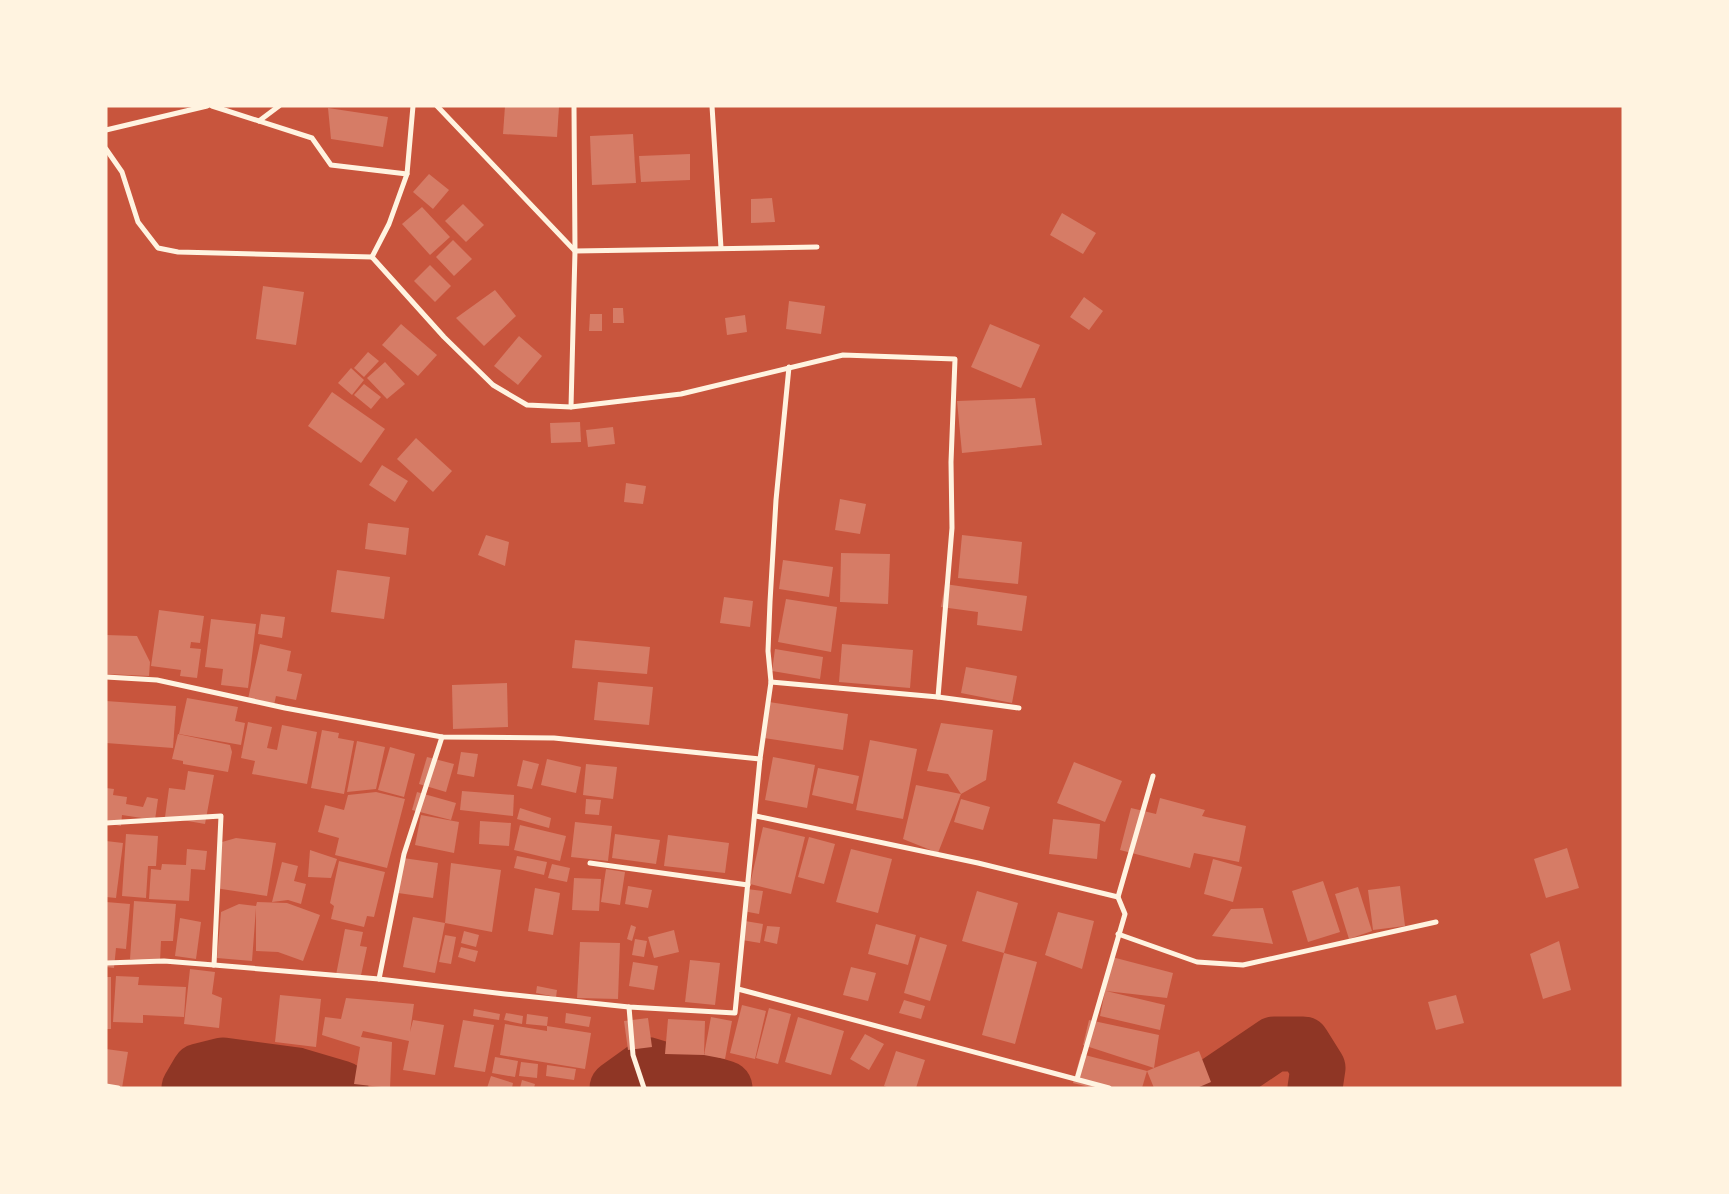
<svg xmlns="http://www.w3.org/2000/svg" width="1729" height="1194" font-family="'Titillium Web',sans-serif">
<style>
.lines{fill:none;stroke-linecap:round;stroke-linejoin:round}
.river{stroke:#8f3625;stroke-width:55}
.building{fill:#d67c66}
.minor{stroke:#fff3e0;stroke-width:5}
</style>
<rect width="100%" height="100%" fill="#c8553d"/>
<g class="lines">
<g class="river">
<path d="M189 1088 199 1071 223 1065 297 1075 341 1088"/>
<path d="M617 1088 649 1065 725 1088"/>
<path d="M1209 1088 1274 1044H1303L1318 1068 1315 1088"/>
</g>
</g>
<g class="building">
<path d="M505 106 559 107 557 137 503 134Z"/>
<path d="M328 108 388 117 383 147 331 139Z"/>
<path d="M633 134 636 183 592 185 590 136Z"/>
<path d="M690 154V180L641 182 639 156Z"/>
<path d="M429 174 449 190 433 209 413 192Z"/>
<path d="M772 198 775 222 751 223V199Z"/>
<path d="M463 204 484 225 466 242 445 221Z"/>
<path d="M422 207 450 237 430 255 402 224Z"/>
<path d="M1062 213 1096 233 1083 254 1050 235Z"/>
<path d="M453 240 472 259 454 276 436 257Z"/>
<path d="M430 265 451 286 435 302 414 281Z"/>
<path d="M263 286 304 292 296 345 256 339Z"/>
<path d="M495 290 516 316 484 346 456 318Z"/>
<path d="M1084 297 1103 311 1089 330 1070 317Z"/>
<path d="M789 301 825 306 821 334 786 329Z"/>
<path d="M613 308H623L624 323H613Z"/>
<path d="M590 314H602V331H589Z"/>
<path d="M745 315 747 332 727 335 725 318Z"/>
<path d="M401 324 437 355 418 376 382 345Z"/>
<path d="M990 324 1040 345 1021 388 971 367Z"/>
<path d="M519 336 542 356 518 385 494 366Z"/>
<path d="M368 352 379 361 364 377 354 368Z"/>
<path d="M385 362 405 384 387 399 367 378Z"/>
<path d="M351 368 364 380 352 395 338 383Z"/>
<path d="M364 384 381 397 371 409 354 395Z"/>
<path d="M332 392 385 429 361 463 308 426Z"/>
<path d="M1035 398 1042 445 962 453 957 401Z"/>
<path d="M580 422 581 442 551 443 550 423Z"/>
<path d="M613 427 615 444 588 447 586 430Z"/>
<path d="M416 438 452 471 433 492 397 459Z"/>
<path d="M382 465 408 481 395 502 369 485Z"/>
<path d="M626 483 646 486 643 504 624 502Z"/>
<path d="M840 499 866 504 860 534 835 530Z"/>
<path d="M368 523 409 528 406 555 365 549Z"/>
<path d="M486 535 509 542 505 566 478 555Z"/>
<path d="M962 535 1022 542 1018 584 958 578Z"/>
<path d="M841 553 890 554 888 604 840 602Z"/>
<path d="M783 560 833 567 829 597 779 589Z"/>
<path d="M337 570 390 577 384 619 331 612Z"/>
<path d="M945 584 1027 596 1022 631 977 625 978 612 941 607Z"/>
<path d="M724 597 753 601 750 627 720 623Z"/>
<path d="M786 599 837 607 831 652 778 642Z"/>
<path d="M159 610 204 616 200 643 191 642 190 648 201 649 197 678 180 676 181 670 151 666Z"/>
<path d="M261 614 285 617 282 638 258 634Z"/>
<path d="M211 619 256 624 248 688 221 685 223 669 205 667Z"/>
<path d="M106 635 137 636 150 662 149 676 106 674Z"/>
<path d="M575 640 650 647 647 674 572 668Z"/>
<path d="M260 644 291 651 287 671 302 674 296 700 276 696 274 705 248 699Z"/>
<path d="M842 644 913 650 910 688 839 682Z"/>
<path d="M775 649 823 657 820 679 772 671Z"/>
<path d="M966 667 1017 676 1012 703 961 693Z"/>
<path d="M598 682 653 687 649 725 594 720Z"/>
<path d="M507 683 508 727 453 729 452 685Z"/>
<path d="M187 698 238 707 235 721 245 723 241 745 179 734Z"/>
<path d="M106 701 176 706 173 748 106 743Z"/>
<path d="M769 702 848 714 843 750 764 738Z"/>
<path d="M248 722 272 727 267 748 277 750 282 725 317 732 307 784 252 774 255 761 241 758Z"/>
<path d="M941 723 993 730 986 780 961 794 938 853 903 839 916 785 961 794 948 774 927 771Z"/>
<path d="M322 730 339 733 338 738 354 741 344 794 311 788Z"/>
<path d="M178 734 230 745 232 752 228 772 183 764V761L172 759Z"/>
<path d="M870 740 917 749 903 819 856 810Z"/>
<path d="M357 741 385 747 376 789 347 792Z"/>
<path d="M390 747 415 754 404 797 378 790Z"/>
<path d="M461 752 478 754 474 777 457 774Z"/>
<path d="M427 757 454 764 446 792 419 784Z"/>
<path d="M773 757 815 765 807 808 765 800Z"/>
<path d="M547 759 581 767 576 793 541 785Z"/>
<path d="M523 760 539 764 532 789 517 786Z"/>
<path d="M1074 762 1122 781 1105 822 1057 803Z"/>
<path d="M586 764 617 767 613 799 583 795Z"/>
<path d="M818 768 859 776 853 804 812 795Z"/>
<path d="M188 771 214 775 205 824 165 817 169 788 185 790Z"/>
<path d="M106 788 114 789 113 795 127 797 126 804 143 807 147 797 158 799 155 820 122 815 121 826 106 823Z"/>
<path d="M462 791 514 795 513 816 460 810Z"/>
<path d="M376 792 405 799 387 868 335 855 339 838 318 832 325 805 344 810 348 795Z"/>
<path d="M417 792 456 803 451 820 412 810Z"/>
<path d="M1160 798 1205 810 1202 816 1246 826 1239 862 1194 853 1190 868 1120 850 1131 808 1156 814Z"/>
<path d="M586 799 601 800 599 815 585 814Z"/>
<path d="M961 799 990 807 983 830 954 822Z"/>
<path d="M520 808 551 818 549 828 517 819Z"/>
<path d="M421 815 459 822 454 853 415 845Z"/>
<path d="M1053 819 1100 824 1097 859 1049 854Z"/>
<path d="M480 821 511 823 509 846 479 844Z"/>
<path d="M575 822 612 826 608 861 571 857Z"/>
<path d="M520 825 566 836 560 861 514 850Z"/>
<path d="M763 827 805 837 791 894 750 884Z"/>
<path d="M126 834 158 836 156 866H148L146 898 122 896Z"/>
<path d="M615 834 660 840 656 864 612 858Z"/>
<path d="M668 835 729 843 725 873 664 866Z"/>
<path d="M809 837 835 844 824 884 798 877Z"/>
<path d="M236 838 276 843 267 896 215 888 222 842Z"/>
<path d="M106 841 123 843 116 898 106 897Z"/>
<path d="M1567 848 1579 888 1546 898 1534 859Z"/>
<path d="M187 849 207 851 205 870 191 869 189 901 149 899 151 869 161 870 162 864 186 865Z"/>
<path d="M851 849 892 859 878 913 836 902Z"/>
<path d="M310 850 337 859 331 878 308 877Z"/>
<path d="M517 856 547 862 544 875 514 868Z"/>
<path d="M403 858 438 863 433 898 398 893Z"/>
<path d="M1213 859 1242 867 1233 902 1204 894Z"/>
<path d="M339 861 385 872 374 917 367 916 364 927 331 919 334 906 330 903Z"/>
<path d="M282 862 298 866 294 881 306 884 301 904 288 900 272 902Z"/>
<path d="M451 863 501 870 492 932 445 923 435 973 403 967 413 917 445 923Z"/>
<path d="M552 864 570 868 567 882 548 878Z"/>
<path d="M606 869 625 872 620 905 601 902Z"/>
<path d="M574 878 601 879 599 911 572 910Z"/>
<path d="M1323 881 1340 932 1308 942 1292 891Z"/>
<path d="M628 886 652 890 648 908 625 904Z"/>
<path d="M1400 886 1405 926 1373 930 1368 890Z"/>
<path d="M1358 887 1372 931 1349 939 1335 894Z"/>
<path d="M535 888 560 893 553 935 528 931Z"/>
<path d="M747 889 763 891 759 914 743 911Z"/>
<path d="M977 891 1018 903 1004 953 962 941Z"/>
<path d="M134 901 176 904 173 941H161L160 961 130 959Z"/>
<path d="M106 902 130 904 126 949 116 948 114 968 106 967Z"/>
<path d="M257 902 287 903 320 915 303 961 278 952 256 951V908L252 961 217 958 221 912 239 904 256 906Z"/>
<path d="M1263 908 1273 944 1212 936 1231 909Z"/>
<path d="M1058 912 1094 921 1082 969 1045 955Z"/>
<path d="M180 918 201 922 196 959 175 956Z"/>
<path d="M745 921 763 924 760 943 742 940Z"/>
<path d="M876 924 916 935 908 965 868 954Z"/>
<path d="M631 925 636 927 632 941 627 939Z"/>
<path d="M767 926 780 927 777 944 764 941Z"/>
<path d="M345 929 363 932 360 946 367 947 360 980 336 975Z"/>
<path d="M674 930 679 952 654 958 648 937Z"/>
<path d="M464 931 479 935 476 947 461 943Z"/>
<path d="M445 935 456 937 451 964 439 962Z"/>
<path d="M920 937 947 945 930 1001 904 993Z"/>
<path d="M635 939 647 941 644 957 632 955Z"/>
<path d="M1559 941 1571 990 1543 999 1530 954Z"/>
<path d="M580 942 620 943 618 999 577 998Z"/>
<path d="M461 947 478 951 475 962 458 957Z"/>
<path d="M1004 953 1037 962 1015 1044 982 1035Z"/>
<path d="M1112 957 1173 973 1167 998 1106 991 1165 1005 1160 1030 1100 1016Z"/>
<path d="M690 960 720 963 715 1005 685 1002Z"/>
<path d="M633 962 658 966 654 990 629 986Z"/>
<path d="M851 967 876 973 868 1001 843 995Z"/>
<path d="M190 969 215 972 212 994 222 998 219 1028 184 1024Z"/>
<path d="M116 976 139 977 138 985 186 987 184 1017 143 1015V1023L113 1022Z"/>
<rect x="106" y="977" width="5" height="52"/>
<path d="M537 986 557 990 556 997 536 993Z"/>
<path d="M280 995 321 999 316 1047 275 1042Z"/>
<path d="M1456 995 1464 1023 1436 1030 1428 1002Z"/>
<path d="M346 998 414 1004 410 1032 413 1020 444 1025 435 1075 403 1070 409 1041 363 1031 361 1037 392 1042 390 1088 354 1084 360 1047 322 1035 325 1017 341 1019Z"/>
<path d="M904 1000 925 1006 921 1019 899 1013Z"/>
<path d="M742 1005 766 1011 755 1059 730 1053Z"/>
<path d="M769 1008 791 1014 778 1064 756 1058Z"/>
<path d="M474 1009 500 1014 499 1020 473 1016Z"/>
<path d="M506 1013 523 1016 522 1024 504 1020Z"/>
<path d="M566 1013 591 1017 589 1027 565 1023Z"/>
<path d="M527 1014 548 1017 547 1026 591 1033 585 1069 500 1055 505 1024 547 1031V1026L526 1024Z"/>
<path d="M711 1017 732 1021 725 1059 704 1055Z"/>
<path d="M798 1017 844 1031 831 1075 785 1062Z"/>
<path d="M648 1018 652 1047 628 1050 624 1021Z"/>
<path d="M668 1019 705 1021 704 1055 665 1054Z"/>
<path d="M463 1020 494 1025 485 1072 454 1067Z"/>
<path d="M1089 1020 1159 1035 1154 1068 1199 1051 1211 1082 1197 1088H1154L1147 1071 1154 1068 1083 1045Z"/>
<path d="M865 1034 884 1044 869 1070 850 1059Z"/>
<path d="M106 1049 128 1052 122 1088H106Z"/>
<path d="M896 1051 925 1060 916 1088H889L884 1086Z"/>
<path d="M1081 1054 1147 1071 1142 1088H1093L1073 1083Z"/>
<path d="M495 1057 518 1061 515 1077 492 1073Z"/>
<path d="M521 1062 538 1064 537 1078 519 1076Z"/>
<path d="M547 1065 576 1069 574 1080 546 1076Z"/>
<path d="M491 1076 513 1083 512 1088H487Z"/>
<path d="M522 1080 535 1084 534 1088H520Z"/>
</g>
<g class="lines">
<g class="minor">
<path d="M212 106 312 138 331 165 407 174"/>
<path d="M437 106 575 251 817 247"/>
<path d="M712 106 721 248"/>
<path d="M259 121 279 106"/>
<path d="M106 130 207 106"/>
<path d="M106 149 122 172 138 222 158 248 178 252 372 257"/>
<path d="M372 257 444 337 493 385 527 405 571 407 681 394 843 355 955 359 951 462 952 528 938 697"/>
<path d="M372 257 389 224 407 174 413 106"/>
<path d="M571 407 575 251 574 106"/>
<path d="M106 677 157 680 285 708 442 737 554 738 760 759"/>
<path d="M771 682 938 697 1019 708"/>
<path d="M756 816 978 863 1118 897"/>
<path d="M106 823 221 816 214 965"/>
<path d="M590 863 748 885"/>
<path d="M1118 934 1197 962 1243 965 1436 922"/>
<path d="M106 963 164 961 214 965 379 979 505 994 629 1007 735 1013 760 759 771 682 768 651 770 602 776 500 789 367"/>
<path d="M379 979 404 854 442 737"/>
<path d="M738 989 1109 1088"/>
<path d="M629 1007 633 1055 644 1088"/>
<path d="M1077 1079 1125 914 1118 897 1153 776"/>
<path d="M106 1086 118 1088"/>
</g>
</g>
<rect width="1729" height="1194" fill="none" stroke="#fff3e0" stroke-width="215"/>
</svg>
